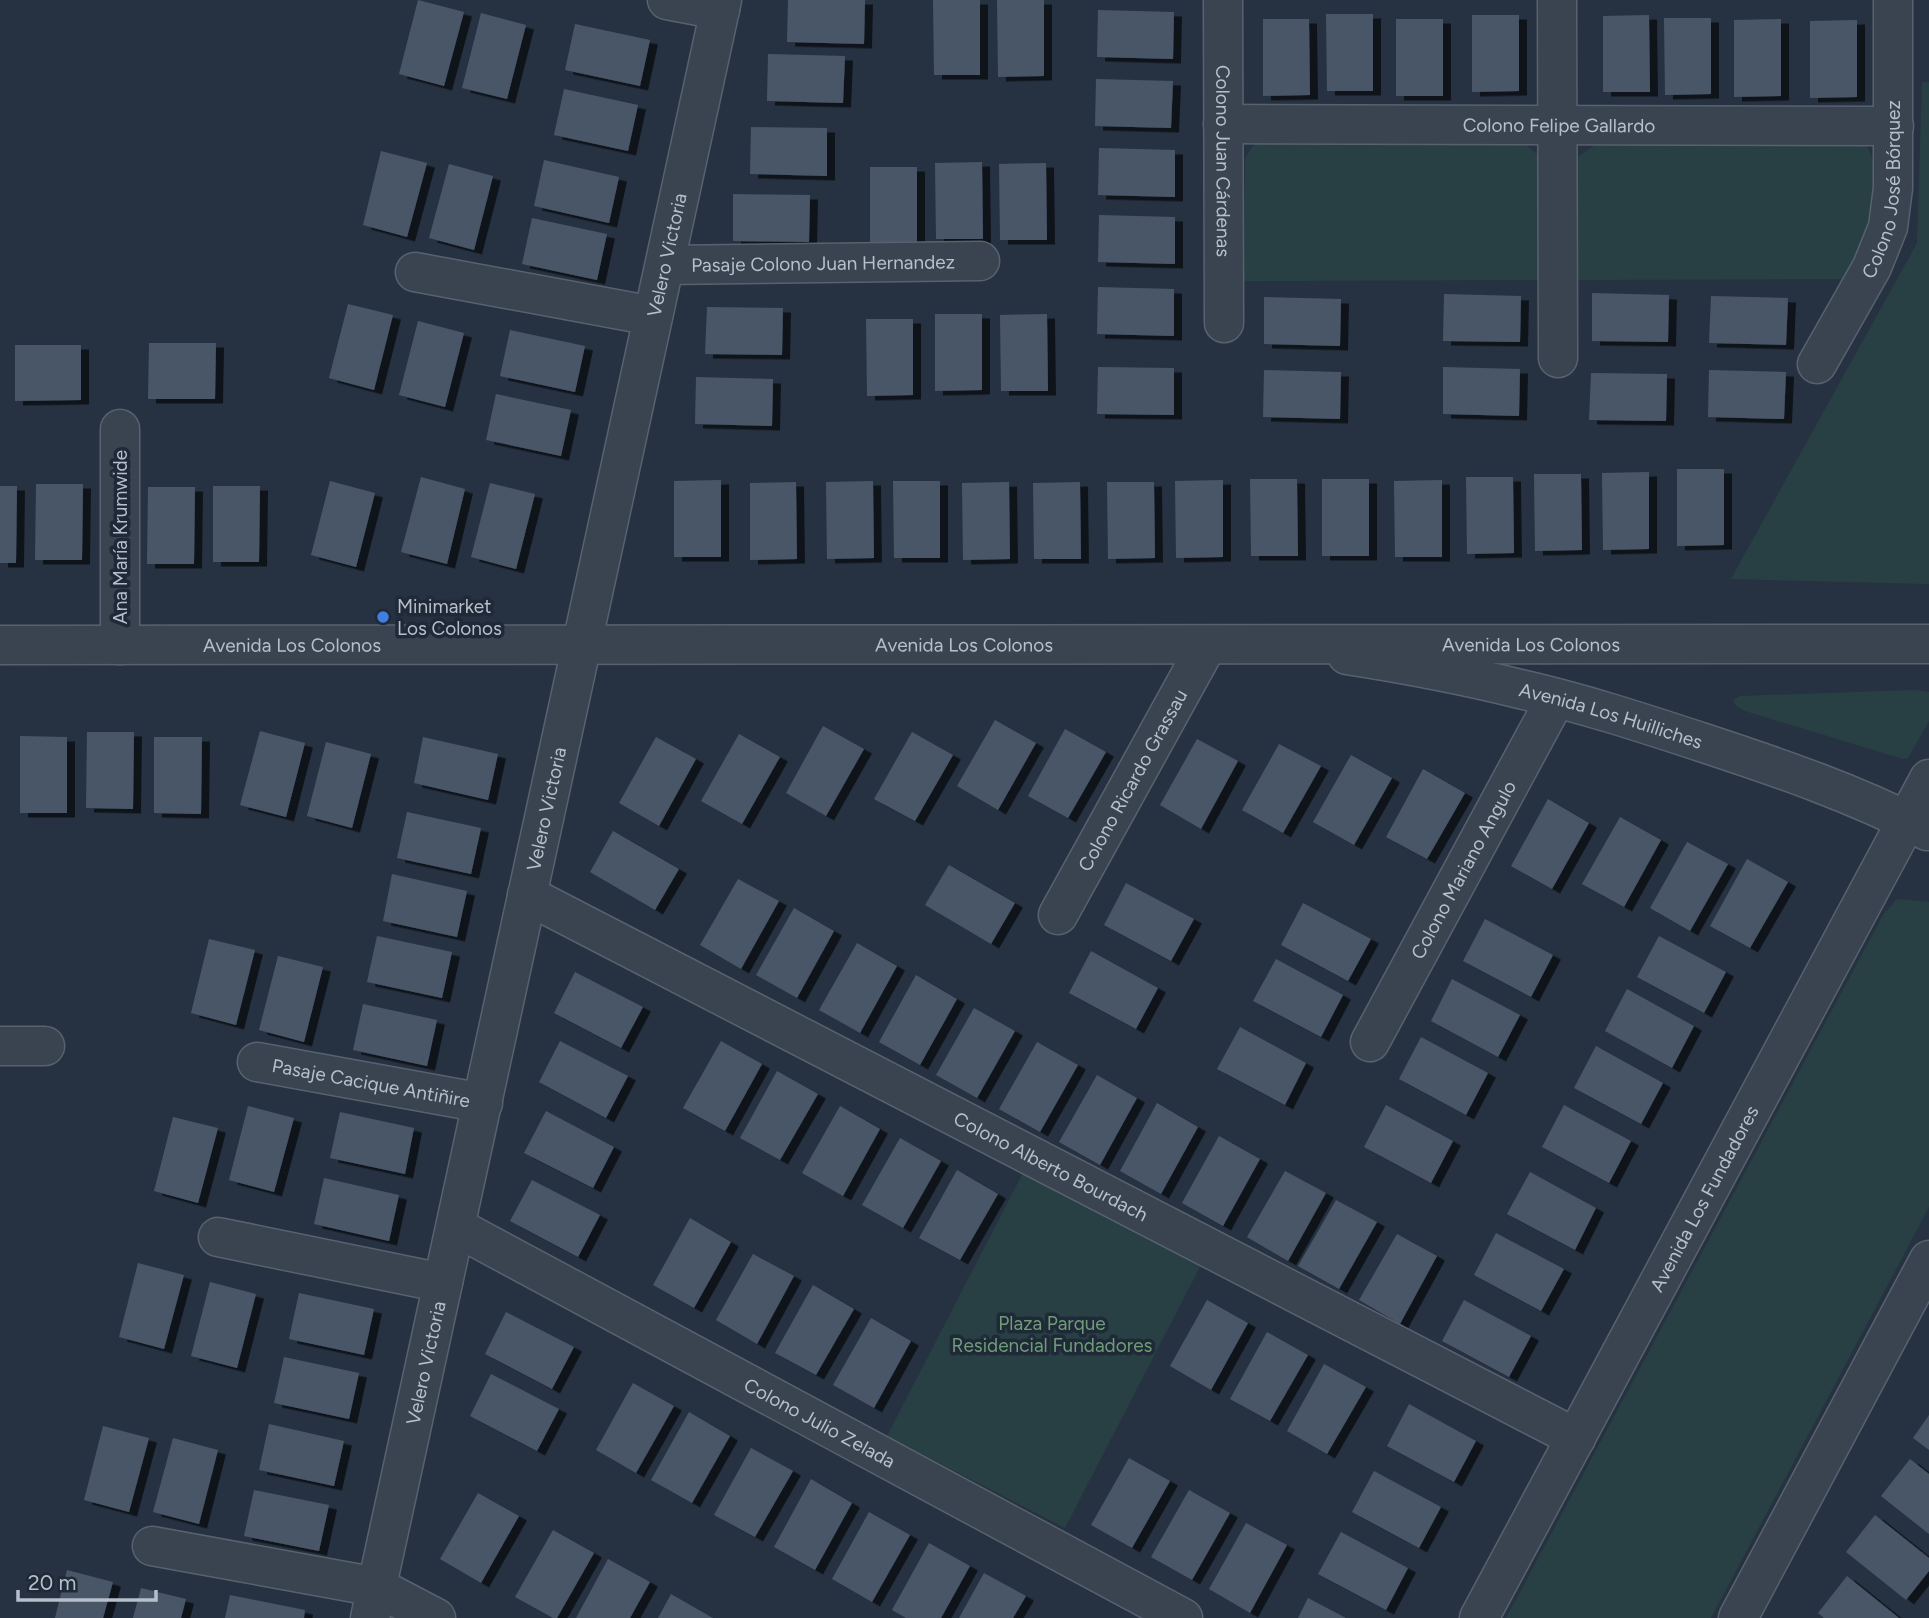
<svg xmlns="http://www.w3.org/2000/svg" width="1929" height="1618" font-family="Figtree,sans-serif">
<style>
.green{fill:#284043}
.building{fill:#4a5668;filter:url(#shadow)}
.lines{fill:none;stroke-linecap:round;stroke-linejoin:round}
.minor-casing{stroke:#58626f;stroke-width:41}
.tertiary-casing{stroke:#58626f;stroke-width:41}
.minor{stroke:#3a4451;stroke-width:38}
.tertiary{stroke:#3a4451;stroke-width:38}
.shop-dot{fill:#3f7fe0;stroke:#1f2937;stroke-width:2.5}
.labels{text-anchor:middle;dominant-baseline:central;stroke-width:7;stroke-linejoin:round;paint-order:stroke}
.street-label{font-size:19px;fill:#b7bfcb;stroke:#1f2937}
.poi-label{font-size:19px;fill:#b7bfcb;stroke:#1f2937;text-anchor:start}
.park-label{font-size:19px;fill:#6e9d78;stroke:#1f2937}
</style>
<defs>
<filter id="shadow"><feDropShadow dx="8" dy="4.5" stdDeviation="0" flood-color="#0009"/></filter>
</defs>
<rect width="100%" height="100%" fill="#263242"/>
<g class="green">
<path d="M1922 82H1929V584L1731 579 1917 243Z"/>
<path d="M1259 140 1523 142 1547 163V280L1244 281 1245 158 1252 147Z"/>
<path d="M1598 143 1866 144 1875 163 1876 214 1849 279 1574 280 1573 160Z"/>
<path d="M1914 690 1929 692V721L1908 758 1903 759 1745 711 1736 706 1733 700 1740 696Z"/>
<path d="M1897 899 1929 902V1207L1711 1618H1506L1883 915Z"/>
<path d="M1024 1171 1202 1263 1065 1528 887 1436Z"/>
</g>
<g class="building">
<path d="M418 0 464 12 444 86 399 74Z"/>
<path d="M788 0H865L864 44 787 42Z"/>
<path d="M933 0H980V75H934Z"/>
<path d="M997 0H1044V76L998 77Z"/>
<path d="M1098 10 1174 12 1173 59 1097 57Z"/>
<path d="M481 13 526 25 507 99 462 88Z"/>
<path d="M1326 14H1373V91H1327Z"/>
<path d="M1472 15H1519V91L1472 92Z"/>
<path d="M1649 15 1650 92H1603V16Z"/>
<path d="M1664 18H1711V94L1665 95Z"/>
<path d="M1263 19H1309L1310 95 1263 96Z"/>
<rect x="1396" y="19" width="47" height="77"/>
<path d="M1781 19V96L1734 97V20Z"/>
<path d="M1857 20V97L1810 98V21Z"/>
<path d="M575 24 650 40 640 86 565 70Z"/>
<path d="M768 54 845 56 843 103 767 101Z"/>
<path d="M1096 79 1173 81 1171 128 1095 126Z"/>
<path d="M564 89 638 105 628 151 554 135Z"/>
<path d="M751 127 827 128V176L750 174Z"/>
<path d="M1099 148 1175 150V197L1098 195Z"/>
<path d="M381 151 427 163 407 237 363 225Z"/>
<path d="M544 160 619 177 609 223 534 206Z"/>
<path d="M982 162 983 239H936L935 163Z"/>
<path d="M1046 163 1047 240H1000L999 164Z"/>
<path d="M449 164 493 176 474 250 429 238Z"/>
<rect x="870" y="167" width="47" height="77"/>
<path d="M733 194 810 195 809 242 733 241Z"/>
<path d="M1099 215 1175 217V264L1098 262Z"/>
<path d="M532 218 607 234 597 280 522 264Z"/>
<path d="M1098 287 1174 289V336L1097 334Z"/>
<path d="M1592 293 1669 295 1668 342 1592 341Z"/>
<path d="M1444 294 1521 296 1520 342 1443 341Z"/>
<path d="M1711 296 1788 298 1786 345 1709 343Z"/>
<path d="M1264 297 1341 299 1340 346 1264 344Z"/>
<path d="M348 304 393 315 374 390 329 378Z"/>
<path d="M707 307 783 308 782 355 705 354Z"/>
<path d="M935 314H982V390L935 391Z"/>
<path d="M1047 314 1048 391H1001L1000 315Z"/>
<path d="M866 319H913V395L867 396Z"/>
<path d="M418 321 464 333 445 407 399 395Z"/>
<path d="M510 330 585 346 575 392 500 376Z"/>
<path d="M149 343H216L215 399H148Z"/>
<path d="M15 345H81V400L15 401Z"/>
<path d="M1098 367 1174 368V415L1097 414Z"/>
<path d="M1443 367 1520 369 1519 416 1443 414Z"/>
<path d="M1264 370 1341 372 1340 419 1263 417Z"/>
<path d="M1709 370 1786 372 1784 419 1708 417Z"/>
<path d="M1591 373 1667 374 1666 421 1589 420Z"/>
<path d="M696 377 773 379 772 426 695 424Z"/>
<path d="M496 394 571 410 561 456 486 440Z"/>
<path d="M1677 469H1724V545L1677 546Z"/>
<path d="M1649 472V549L1603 550 1602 473Z"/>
<path d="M1534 474H1581L1582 550 1535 551Z"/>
<path d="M421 477 465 489 447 564 401 552Z"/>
<path d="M1466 477H1513L1514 553 1467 554Z"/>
<path d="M1250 479H1297L1298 556H1251Z"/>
<rect x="1322" y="479" width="47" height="77"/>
<path d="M721 480V557H674V481Z"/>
<path d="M1223 480V557L1176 558 1175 481Z"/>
<path d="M1442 480V557H1395L1394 481Z"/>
<path d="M330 481 375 493 356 567 311 555Z"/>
<path d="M873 481 874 558 827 559 826 482Z"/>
<path d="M893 481H940V558H894Z"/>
<path d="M796 482 797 559 750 560V483Z"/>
<path d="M1009 482 1010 559 963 560 962 483Z"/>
<path d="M1080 482 1081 559H1034L1033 483Z"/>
<path d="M1107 482H1154L1155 558 1108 559Z"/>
<path d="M490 483 535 494 516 569 471 557Z"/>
<path d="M36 484H83L82 560H35Z"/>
<path d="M0 486H17L16 563H0Z"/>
<path d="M213 486H260L259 562H213Z"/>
<path d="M148 487H195L194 564H147Z"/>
<path d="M995 720 1036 743 998 810 957 786Z"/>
<path d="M823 726 864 749 826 816 786 793Z"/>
<path d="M1065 729 1106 752 1068 818 1028 796Z"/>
<path d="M260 731 305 743 286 817 240 805Z"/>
<path d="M87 732H134L133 809 86 808Z"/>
<path d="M912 732 953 755 915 821 874 799Z"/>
<path d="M739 734 780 757 742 824 701 801Z"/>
<path d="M20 736 67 737V813H20Z"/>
<path d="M154 737H202L201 814 154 813Z"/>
<path d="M423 737 498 754 488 800 414 783Z"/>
<path d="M656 737 696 759 659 826 619 803Z"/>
<path d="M1197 739 1238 761 1201 829 1160 805Z"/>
<path d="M326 742 371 754 352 828 307 816Z"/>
<path d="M1279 744 1321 766 1283 833 1242 810Z"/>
<path d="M1351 755 1392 778 1354 845 1313 822Z"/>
<path d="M1423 769 1465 793 1427 859 1386 837Z"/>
<path d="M1548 799 1589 823 1552 889 1511 866Z"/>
<path d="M407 812 481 828 471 874 397 858Z"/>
<path d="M1620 817 1661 840 1624 907 1582 884Z"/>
<path d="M613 831 679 869 655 910 590 872Z"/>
<path d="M1687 842 1728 864 1690 931 1650 908Z"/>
<path d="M1747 859 1788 882 1750 948 1710 926Z"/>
<path d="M949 865 1015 903 991 944 925 905Z"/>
<path d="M392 874 467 891 457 937 383 921Z"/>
<path d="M738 879 779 901 741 969 700 945Z"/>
<path d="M1126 883 1194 919 1171 961 1104 925Z"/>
<path d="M1303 903 1371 939 1348 981 1281 945Z"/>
<path d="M794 908 834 931 797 998 756 975Z"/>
<path d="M1485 919 1553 955 1531 997 1463 961Z"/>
<path d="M377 936 452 952 442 998 367 982Z"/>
<path d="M1659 936 1726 972 1704 1013 1637 977Z"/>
<path d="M209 939 255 950 236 1025 191 1013Z"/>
<path d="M857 943 897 966 860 1033 819 1010Z"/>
<path d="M1091 951 1158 988 1136 1029 1069 993Z"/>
<path d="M278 956 323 967 304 1042 259 1030Z"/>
<path d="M1276 959 1343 995 1321 1037 1253 1001Z"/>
<path d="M575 972 643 1007 621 1048 554 1013Z"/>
<path d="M916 975 957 999 920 1065 879 1042Z"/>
<path d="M1452 979 1520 1015 1498 1057 1431 1021Z"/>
<path d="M1627 989 1694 1026 1672 1068 1605 1031Z"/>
<path d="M363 1004 437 1020 427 1066 353 1050Z"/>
<path d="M974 1008 1015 1031 977 1098 936 1075Z"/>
<path d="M1240 1027 1306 1063 1285 1105 1217 1069Z"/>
<path d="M1421 1037 1488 1073 1466 1115 1399 1079Z"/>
<path d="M560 1041 628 1076 606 1118 539 1082Z"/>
<path d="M721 1041 762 1064 725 1131 683 1108Z"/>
<path d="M1037 1042 1078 1065 1040 1132 999 1109Z"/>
<path d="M1596 1046 1663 1083 1641 1124 1574 1088Z"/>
<path d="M777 1071 818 1094 780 1160 740 1138Z"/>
<path d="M1097 1075 1137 1098 1100 1165 1059 1142Z"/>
<path d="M1157 1103 1198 1127 1161 1194 1120 1171Z"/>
<path d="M1386 1105 1453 1141 1431 1183 1364 1147Z"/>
<path d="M1564 1105 1631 1141 1609 1183 1542 1147Z"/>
<path d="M248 1106 294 1118 274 1192 229 1180Z"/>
<path d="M840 1106 880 1129 843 1196 802 1173Z"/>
<path d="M546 1111 614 1147 593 1188 524 1153Z"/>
<path d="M340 1112 414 1128 405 1174 330 1158Z"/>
<path d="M173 1117 218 1128 198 1203 154 1191Z"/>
<path d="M1219 1136 1260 1159 1223 1226 1182 1203Z"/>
<path d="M900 1138 941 1161 903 1228 862 1205Z"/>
<path d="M957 1170 998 1194 960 1260 919 1238Z"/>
<path d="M1285 1171 1326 1193 1288 1261 1247 1237Z"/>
<path d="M1530 1172 1596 1208 1575 1250 1507 1214Z"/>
<path d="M324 1178 399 1195 389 1241 314 1224Z"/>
<path d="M532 1180 600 1215 578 1257 510 1221Z"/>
<path d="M1336 1200 1377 1222 1339 1289 1298 1266Z"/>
<path d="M690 1218 731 1242 694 1308 653 1285Z"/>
<path d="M1496 1233 1564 1269 1541 1311 1474 1275Z"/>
<path d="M1397 1234 1437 1256 1400 1324 1359 1300Z"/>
<path d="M753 1254 794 1276 757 1344 716 1320Z"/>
<path d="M138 1263 184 1275 164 1349 119 1337Z"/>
<path d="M210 1282 256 1294 237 1368 191 1356Z"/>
<path d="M813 1285 854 1309 816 1375 775 1353Z"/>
<path d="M299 1293 374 1309 364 1355 289 1339Z"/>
<path d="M1207 1300 1248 1323 1211 1390 1170 1366Z"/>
<path d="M1464 1300 1531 1336 1509 1377 1442 1341Z"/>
<path d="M506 1312 574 1347 552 1389 485 1354Z"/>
<path d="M871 1318 911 1341 874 1408 833 1385Z"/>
<path d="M1267 1332 1308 1355 1270 1421 1230 1399Z"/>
<path d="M284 1357 359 1373 349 1419 274 1403Z"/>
<path d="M1324 1364 1366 1387 1327 1454 1287 1431Z"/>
<path d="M491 1374 559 1409 537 1451 470 1416Z"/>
<path d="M633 1383 674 1406 636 1473 596 1450Z"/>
<path d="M1409 1404 1476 1441 1454 1482 1387 1446Z"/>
<path d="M689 1412 730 1436 692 1503 651 1480Z"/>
<path d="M1929 1415V1450L1913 1438Z"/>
<path d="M269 1424 344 1441 334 1486 259 1470Z"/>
<path d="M103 1426 149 1438 129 1512 84 1500Z"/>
<path d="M173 1438 218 1450 199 1524 153 1512Z"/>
<path d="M751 1448 793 1471 755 1537 714 1515Z"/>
<path d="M1129 1458 1170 1481 1132 1548 1091 1525Z"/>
<path d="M1910 1459 1929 1474V1534L1881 1496Z"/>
<path d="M1374 1471 1441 1507 1419 1548 1352 1512Z"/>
<path d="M811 1479 852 1503 815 1570 774 1547Z"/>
<path d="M254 1490 329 1505 319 1551 244 1536Z"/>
<path d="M1189 1490 1230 1513 1192 1580 1151 1557Z"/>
<path d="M478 1493 519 1516 481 1583 440 1559Z"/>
<path d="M869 1512 910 1535 872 1602 832 1579Z"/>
<path d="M1875 1515 1929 1558V1571L1906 1600 1846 1552Z"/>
<path d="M1246 1523 1287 1545 1250 1613 1209 1589Z"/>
<path d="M553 1530 594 1553 557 1618H553L515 1597Z"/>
<path d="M1341 1532 1408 1568 1386 1610 1318 1574Z"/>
<path d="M929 1543 970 1566 941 1618H906L892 1610Z"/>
<path d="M608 1559 650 1582 630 1618H576Z"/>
<path d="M67 1570 113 1582 103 1618H55Z"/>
<path d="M984 1573 1026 1596 1013 1618H959Z"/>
<path d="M1847 1576 1899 1618H1824L1818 1613Z"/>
<path d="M141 1588 186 1599 181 1618H133Z"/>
<path d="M671 1594 713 1618H658Z"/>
<path d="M230 1595 305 1610 304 1618H225Z"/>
<path d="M1308 1598 1346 1618H1298Z"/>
</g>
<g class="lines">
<defs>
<g id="minor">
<path d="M667 0 720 10"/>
<path id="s1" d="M1223 0 1224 323"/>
<path d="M1557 0 1558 358"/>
<path id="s2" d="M1223 124 1894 126"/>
<path id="s3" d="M665 265 980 261"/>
<path d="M415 272 653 316"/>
<path id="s4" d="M1817 364 1872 267 1888 227 1893 188V0"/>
<path d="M120 645V429"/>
<path id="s5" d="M1347 655C1405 664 1463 675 1520 689 1582 703 1643 723 1704 743 1780 768 1856 794 1927 831"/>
<path id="s6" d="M527 895 1576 1438"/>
<path id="s7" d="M1058 915 1207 645"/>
<path id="s8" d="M1370 1042 1556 698"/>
<path d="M0 1046H45"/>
<path id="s9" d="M257 1062 483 1103"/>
<path id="s10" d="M456 1227 1183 1618"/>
<path d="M218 1237 443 1283"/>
<path d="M152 1546 377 1587 436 1618"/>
<path id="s11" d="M370 1618 722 0"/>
<path id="s12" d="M1479 1618 1929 779"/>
<path d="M1738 1618 1929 1260"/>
</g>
<g id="tertiary">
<path id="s13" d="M0 645 1929 644"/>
</g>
</defs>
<use href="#minor" class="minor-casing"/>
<use href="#tertiary" class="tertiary-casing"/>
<use href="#minor" class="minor"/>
<use href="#tertiary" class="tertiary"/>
</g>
<circle class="shop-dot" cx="383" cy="617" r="7"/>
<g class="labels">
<g class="street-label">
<text stroke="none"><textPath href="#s2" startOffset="336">Colono Felipe Gallardo</textPath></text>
<text stroke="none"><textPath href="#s1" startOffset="161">Colono Juan Cárdenas</textPath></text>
<text stroke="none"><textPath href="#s4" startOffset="191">Colono José Bórquez</textPath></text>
<text stroke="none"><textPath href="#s11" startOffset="1395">Velero Victoria</textPath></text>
<text stroke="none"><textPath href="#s3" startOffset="158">Pasaje Colono Juan Hernandez</textPath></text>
<text transform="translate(120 537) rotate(-90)">Ana María Krumwide</text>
<text stroke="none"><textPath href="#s13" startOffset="292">Avenida Los Colonos</textPath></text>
<text stroke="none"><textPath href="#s13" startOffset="964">Avenida Los Colonos</textPath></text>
<text stroke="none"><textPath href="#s13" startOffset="1531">Avenida Los Colonos</textPath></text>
<text stroke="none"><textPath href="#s5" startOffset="271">Avenida Los Huilliches</textPath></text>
<text stroke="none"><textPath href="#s7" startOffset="154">Colono Ricardo Grassau</textPath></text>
<text stroke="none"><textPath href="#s11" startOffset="828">Velero Victoria</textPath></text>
<text stroke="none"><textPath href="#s8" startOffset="196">Colono Mariano Angulo</textPath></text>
<text stroke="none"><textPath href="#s9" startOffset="116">Pasaje Cacique Antiñire</textPath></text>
<text stroke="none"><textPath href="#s6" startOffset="590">Colono Alberto Bourdach</textPath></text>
<text stroke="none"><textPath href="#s12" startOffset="476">Avenida Los Fundadores</textPath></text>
<text stroke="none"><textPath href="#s11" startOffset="261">Velero Victoria</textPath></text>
<text stroke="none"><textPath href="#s10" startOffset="413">Colono Julio Zelada</textPath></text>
</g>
<g class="poi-label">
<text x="397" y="606">Minimarket<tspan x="397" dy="22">Los Colonos</tspan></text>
</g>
<g class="park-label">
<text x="1052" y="1323">Plaza Parque<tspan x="1052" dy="22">Residencial Fundadores</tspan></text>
</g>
</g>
<path d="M18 1590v10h138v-10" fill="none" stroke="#b7bfcb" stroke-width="3.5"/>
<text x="28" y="1590" font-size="21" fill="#b7bfcb" stroke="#1f2937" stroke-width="5" paint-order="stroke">20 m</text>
</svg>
